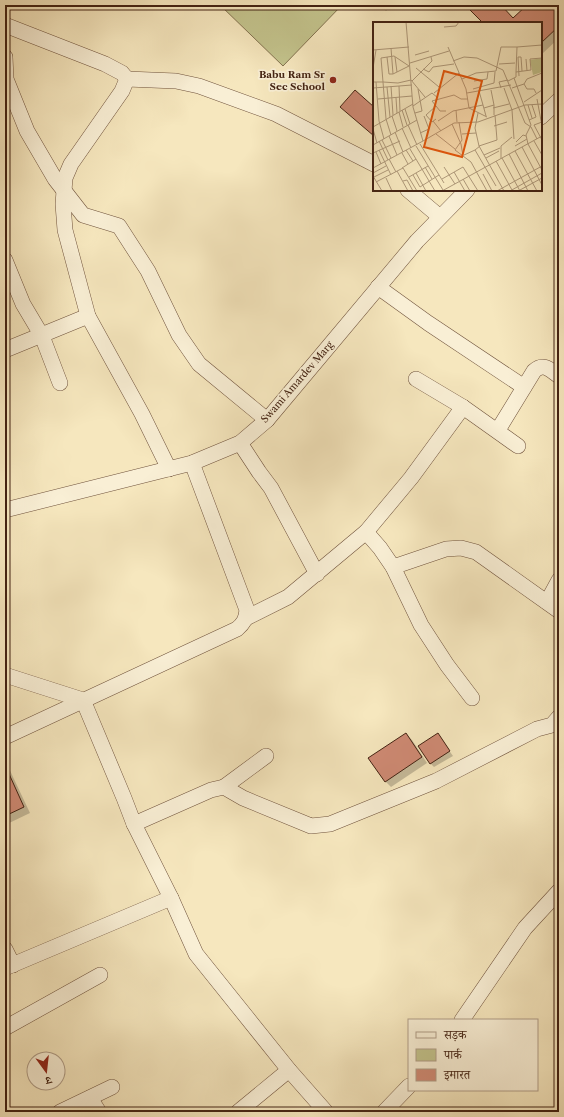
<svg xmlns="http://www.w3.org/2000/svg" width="564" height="1117" font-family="'Libre Caslon Text','Noto Serif Devanagari',serif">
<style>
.green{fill:#c3c38c;stroke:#83724f}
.shadow{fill:#0003}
.building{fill:#cf8a74;stroke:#432212}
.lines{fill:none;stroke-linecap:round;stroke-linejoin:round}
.minor-casing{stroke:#70533d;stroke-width:16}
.minor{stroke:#f9efd5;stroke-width:15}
.poi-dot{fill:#8f2418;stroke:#f9efd5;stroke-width:1.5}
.labels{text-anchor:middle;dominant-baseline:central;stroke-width:3.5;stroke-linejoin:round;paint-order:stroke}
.poi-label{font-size:10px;font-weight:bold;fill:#432212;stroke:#f9efd5;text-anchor:end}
.street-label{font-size:10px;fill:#432212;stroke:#f9efd5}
.inset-road{fill:none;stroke:#ae9879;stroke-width:1}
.view{fill:#e0560c;fill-opacity:0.15;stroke:#e0560c;stroke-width:2}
.inset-edge{fill:none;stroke:#432212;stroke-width:2}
</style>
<rect width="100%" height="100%" fill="#f6e7be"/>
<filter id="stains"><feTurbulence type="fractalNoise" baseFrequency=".005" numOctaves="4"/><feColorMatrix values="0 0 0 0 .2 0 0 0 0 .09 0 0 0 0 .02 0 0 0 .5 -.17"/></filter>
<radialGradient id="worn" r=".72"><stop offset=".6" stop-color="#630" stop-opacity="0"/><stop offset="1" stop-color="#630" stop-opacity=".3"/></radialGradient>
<path class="green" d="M220 5H342L283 66Z"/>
<g class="shadow">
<path d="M380 5H392L386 11Z"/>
<path d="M467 5H499L513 19 528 5H551L559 14V38L541 55V23H484Z"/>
<path d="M406 734 412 740 427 763 391 787 385 781Z"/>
<path d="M438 735 453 756 434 767 430 763Z"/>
<path d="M5 760 30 813 5 825Z"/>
</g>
<g class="building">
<path d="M465 5H501L513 18 527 5H552L559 12V26L541 43V23H483Z"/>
<path d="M355 90 374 107V136L340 107Z"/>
<path d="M406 733 422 757 385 782 368 758Z"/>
<path d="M438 733 450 751 430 764 418 746Z"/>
<path d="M5 765 24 807 5 816Z"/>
</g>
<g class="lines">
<defs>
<g id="minor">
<path d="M5 25 105 64 122 73 127 79 122 91 71 164 65 178 63 204 65 230 88 316 142 414 169 469"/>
<path d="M5 57 6 79 27 131 55 179 83 215 119 226 148 271 179 335 199 364 267 420"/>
<path d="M127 79 176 81 199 86 276 114 374 164"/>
<path d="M541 117 559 100"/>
<path d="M408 190 440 217"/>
<path d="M5 260 23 304 42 336 60 383"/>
<path d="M378 287 428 323 524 387"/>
<path d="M5 350 88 316"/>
<path d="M416 379 463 407 518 446"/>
<path d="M498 430 534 371C544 362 550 370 559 376"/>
<path d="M240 443 259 472 271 488 317 574"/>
<path d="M5 510 192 463 240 443 267 420 417 241 467 190"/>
<path d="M366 532 380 548 393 567 421 625 447 665 472 698"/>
<path d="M393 567 446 549 461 548 476 552 559 611"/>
<path d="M547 602 559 580"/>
<path d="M246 618 288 597 366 532 411 478 463 407"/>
<path d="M5 675 83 700 124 798 134 824 171 898 196 954 289 1070 326 1112"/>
<path d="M5 737 237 629C244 623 246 619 247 610L192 463"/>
<path d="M224 787 266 756"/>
<path d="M134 824 211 790 224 787 243 798 311 826 330 824 436 781 537 729 552 725 559 717"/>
<path d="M5 949 13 965"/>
<path d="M5 968 171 898"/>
<path d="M462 1020 525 928 559 891"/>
<path d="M5 1028 100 975"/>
<path d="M90 1098 99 1112"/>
<path d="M60 1112 112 1087"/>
<path d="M238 1112 289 1070"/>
<path d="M384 1112 409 1086"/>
</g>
</defs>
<use href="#minor" class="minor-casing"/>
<use href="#minor" class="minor"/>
</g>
<circle class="poi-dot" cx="333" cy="80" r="4"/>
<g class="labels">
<g class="poi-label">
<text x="325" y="74">Babu Ram Sr<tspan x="325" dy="12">Sec School</tspan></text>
</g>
<g class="street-label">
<text transform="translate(297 382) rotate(-49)">Swami Amardev Marg</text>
</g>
</g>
<g transform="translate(373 22)">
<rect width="169" height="169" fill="#f6e7be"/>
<path d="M169 36V50L160 53 157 38Z" fill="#c3c38c"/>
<path class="inset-road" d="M71 5 83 4 86 0M75 25 93 67 96 86 114 95M144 25 169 23M18 26 20 52M0 28 36 25M42 33 56 29M14 35 16 52H20M22 35 24 50M153 37 154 49M80 39 91 35 104 36 130 48 152 101 158 105 164 117M37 41 76 29M126 42 142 41M36 44 21 34 8 36 10 60 25 61 38 58 52 75M0 46 3 28M43 46 66 65M50 47 56 50 60 45 81 42M20 52 36 44M146 54 145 35H148L149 49M141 56 158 103 153 113 155 122 169 148M89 57 103 51 123 49 128 25H144L143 50M39 59 59 39 58 35M101 59 114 57 115 50M135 59 143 55V50L158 48 157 37 169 36M0 60H10L13 97M3 60 6 99 11 117M18 64 20 93M26 64 27 89M14 65 17 95M0 66 39 63M128 66 126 60 135 58M131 66 139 88 141 117M139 66 151 62M100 67 121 61 122 50M118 68 121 83M106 69 110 83M61 71 86 51M94 71 138 63M163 71 161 67H154L151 62 154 57 169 51M23 76 24 91M5 77 39 74M164 77 169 104M151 80 169 68M155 83 159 96M40 84 59 71 65 76M63 84 53 93 59 100 63 97M111 86 121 83V93M120 86 136 82M32 87 37 102M29 88 34 103M83 88 84 100M73 89H67L59 79 81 73 88 77H95M26 90 30 105M42 91 49 89 45 67M105 91 102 106 106 124 131 169M19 94 24 109M13 97 18 113M156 98 163 95 159 83M60 99 68 109M65 99 80 89 110 83 113 94M86 100 89 118 82 128 98 140 114 169M169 100 161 103 169 118M79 102 88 122 90 134M35 103 44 123M121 104 134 100M0 105 40 82M29 106 38 126M0 107 4 121M22 110 30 130M47 111 56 107 51 94M63 112 82 127M89 112 103 111M16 114 24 133M9 118 18 136M6 119 15 138M50 119 81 101 105 100 152 83 169 82M161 119 169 133M143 120 150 113 153 114M47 122 71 161M0 123 44 98M43 124 70 168M106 124 124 118 122 93M107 124 102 128 123 164M142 124 154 117M149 125 169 163M37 127 62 169M6 128 18 153M33 128 40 139 43 137M142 129 164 169M3 130 8 142M0 131 27 119M29 131 35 142M136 132 155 169M91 133 102 128M111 133 127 126M113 136 126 129M129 136 147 169M16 137 23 150M128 137V124L139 115M123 139 139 168M52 145 59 157M71 145 82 162M0 146 50 119 40 85 33 0M29 146 40 139M24 149 35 169M81 150 92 169M0 151 13 144M43 151 53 169M110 152 119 169M40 153 47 165 66 153M0 154 9 169M1 155 15 148M36 155 55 144M13 156 19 169M69 157 90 145 105 169M90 157 97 169M30 159 34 158 40 169M3 160 30 146 44 169M147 168 169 156M69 169 169 114M124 169 169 144M137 169 169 151"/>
<path class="view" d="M71 49 109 59 89 135 51 125Z"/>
<rect width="169" height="169" class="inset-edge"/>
</g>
<rect width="564" height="1117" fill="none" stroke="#f6e7be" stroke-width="20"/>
<rect x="6" y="6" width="552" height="1105" fill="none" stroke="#432212" stroke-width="2"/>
<rect x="10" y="10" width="544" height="1097" fill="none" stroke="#432212"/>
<rect x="408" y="1019" width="130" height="72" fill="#f9efd5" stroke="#b09d87"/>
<rect x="416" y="1032" width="20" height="6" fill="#f9efd5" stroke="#b09d87"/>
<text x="444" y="1039" font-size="12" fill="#432212">सड़क</text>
<rect x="416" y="1049" width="20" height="12" fill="#c3c38c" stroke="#b09d87"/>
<text x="444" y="1059" font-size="12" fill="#432212">पार्क</text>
<rect x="416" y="1069" width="20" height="12" fill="#cf8a74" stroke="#b09d87"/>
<text x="444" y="1079" font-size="12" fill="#432212">इमारत</text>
<g transform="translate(46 1071) rotate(165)"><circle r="19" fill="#f9efd5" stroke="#b09d87"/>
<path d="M0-3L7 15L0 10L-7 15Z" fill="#8f2418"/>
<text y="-6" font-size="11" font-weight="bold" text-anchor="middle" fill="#432212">उ</text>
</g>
<rect width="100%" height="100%" filter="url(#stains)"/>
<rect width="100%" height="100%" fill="url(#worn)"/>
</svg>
